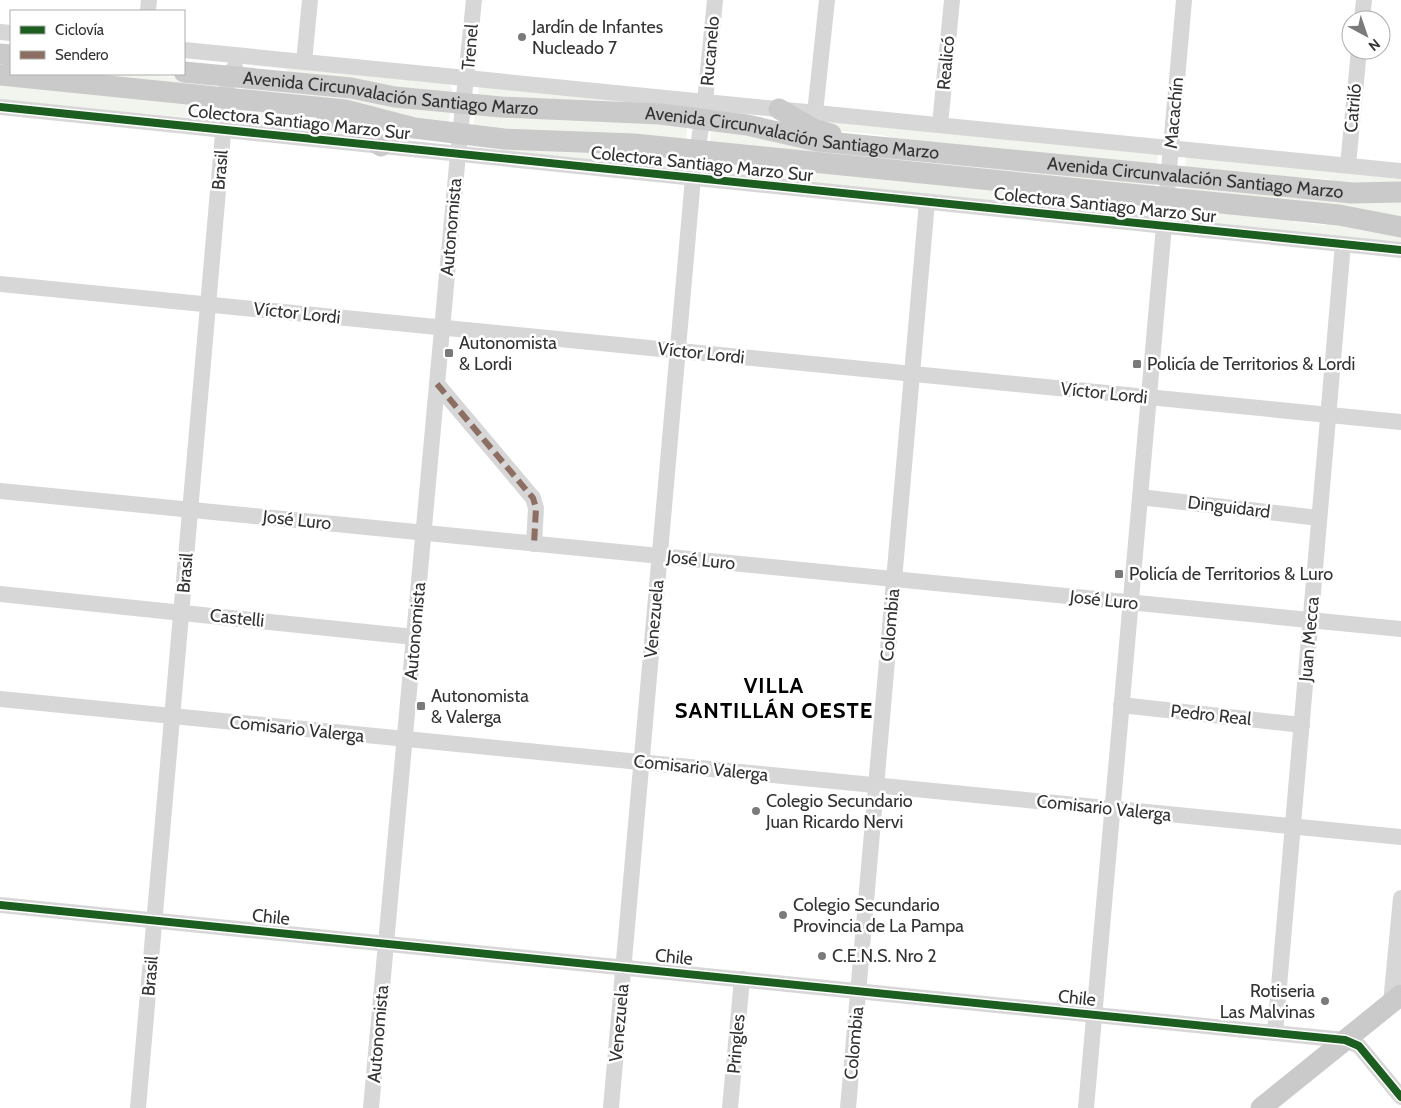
<svg xmlns="http://www.w3.org/2000/svg" width="1401" height="1108" font-family="Cabin,sans-serif">
<style>
.grass{fill:#f1f5ed}
.lines{fill:none;stroke-linecap:round;stroke-linejoin:round}
.minor{stroke:#d7d7d7;stroke-width:16}
.major{stroke:#cacaca;stroke-width:21}
.quiet{stroke:#8d6e63;stroke-width:6;stroke-dasharray:12 6;stroke-linecap:butt}
.cycleway-casing{stroke:#fff;stroke-width:11}
.cycleway{stroke:#1b5e20;stroke-width:8}
.poi-dot{fill:#7a7a7a;stroke:#fff;stroke-width:2}
.labels{text-anchor:middle;dominant-baseline:central;stroke-width:5;stroke-linejoin:round;paint-order:stroke}
.poi-label{font-size:18px;fill:#333;stroke:#fff;text-anchor:start}
.street-label{font-size:18px;fill:#333;stroke:#fff}
.district-label{font-size:22px;font-weight:bold;letter-spacing:1px;fill:#000;stroke:#fff}
</style>
<rect width="100%" height="100%" fill="#fff"/>
<g class="grass">
<path d="M256 65 450 84 452 90 451 94 294 75 285 69 257 66 245 69Z"/>
<path d="M56 74H141L209 80 213 85 212 88Z"/>
<path d="M0 81 211 106 210 119 0 101Z"/>
<path d="M243 86 450 111 449 124 243 91Z"/>
<path d="M479 87 664 103 478 96Z"/>
<path d="M240 109H257L278 115 334 122 357 135 238 124Z"/>
<path d="M475 112 647 120 687 128 686 141 473 127Z"/>
<path d="M807 118 1158 154 1157 165 932 146 880 135 824 129Z"/>
<path d="M711 131 1155 183 1154 189 710 143Z"/>
<path d="M502 148H591L683 158 684 163 678 169 502 151Z"/>
<path d="M1186 157 1401 177V187L1339 186 1329 179 1300 177 1291 181 1185 168Z"/>
<path d="M709 161 1155 205 1154 217 711 172 707 167Z"/>
<path d="M1182 185 1401 199V221L1182 190Z"/>
<path d="M1180 207 1286 215 1295 222 1324 225 1335 219 1401 234V245L1179 220Z"/>
</g>
<g class="lines">
<g class="minor">
<path d="M148 11 149 0"/>
<path d="M1362 20 1364 0"/>
<path d="M0 32 11 33"/>
<path d="M184 50 1401 171"/>
<path d="M304 62 310 0"/>
<path d="M0 107 1401 250"/>
<path d="M815 113 827 0"/>
<path d="M940 125 952 0"/>
<path d="M1348 165 1359 50"/>
<path d="M0 284 1401 422"/>
<path d="M437 384 533 498 536 508 534 544"/>
<path d="M0 491 1401 629"/>
<path d="M1140 497 1319 518"/>
<path d="M0 594 414 637"/>
<path d="M0 699 1401 837"/>
<path d="M1121 705 1302 725"/>
<path d="M0 905 1345 1040 1359 1046 1401 1097"/>
<path d="M1391 1003 1401 898"/>
<path d="M1275 1033 1343 244"/>
<path d="M138 1108 228 76 235 67"/>
<path d="M371 1108 458 154 474 0"/>
<path d="M611 1108 693 178 705 102 715 0"/>
<path d="M730 1108 742 979"/>
<path d="M848 1108 927 202"/>
<path d="M1086 1108 1184 0"/>
</g>
<g class="major">
<path d="M0 54 11 55"/>
<path id="s1" d="M184 72 351 88 395 97 501 107 660 114 747 125 817 141 1352 193 1401 192"/>
<path d="M0 75 345 110 414 128 504 139 634 144 1339 215 1401 227"/>
<path d="M779 109 813 129 831 134"/>
<path d="M327 118 347 122 381 146"/>
<path d="M1261 1108 1401 995"/>
</g>
<path class="quiet" d="M437 384 533 498 536 508 534 544"/>
<defs>
<g id="cycleway">
<path d="M0 107 1401 250"/>
<path d="M0 905 1345 1040 1359 1046 1401 1097"/>
</g>
</defs>
<use href="#cycleway" class="cycleway-casing"/>
<use href="#cycleway" class="cycleway"/>
</g>
<g class="poi-dot">
<circle cx="522" cy="37" r="5"/>
<rect x="444" y="348" width="10" height="10" rx="2.5"/>
<rect x="1132" y="359" width="10" height="10" rx="2.5"/>
<rect x="1114" y="569" width="10" height="10" rx="2.5"/>
<rect x="416" y="701" width="10" height="10" rx="2.5"/>
<circle cx="756" cy="811" r="5"/>
<circle cx="783" cy="915" r="5"/>
<circle cx="822" cy="956" r="5"/>
<circle cx="1325" cy="1001" r="5"/>
</g>
<g class="labels">
<g class="poi-label">
<text x="532" y="27">Jardín de Infantes<tspan x="532" dy="21">Nucleado 7</tspan></text>
<text x="459" y="343">Autonomista<tspan x="459" dy="21">&amp; Lordi</tspan></text>
<text x="1147" y="364">Policía de Territorios &amp; Lordi</text>
<text x="1129" y="574">Policía de Territorios &amp; Luro</text>
<text x="431" y="696">Autonomista<tspan x="431" dy="21">&amp; Valerga</tspan></text>
<text x="766" y="801">Colegio Secundario<tspan x="766" dy="21">Juan Ricardo Nervi</tspan></text>
<text x="793" y="905">Colegio Secundario<tspan x="793" dy="21">Provincia de La Pampa</tspan></text>
<text x="832" y="956">C.E.N.S. Nro 2</text>
<text x="1315" y="991" text-anchor="end">Rotiseria<tspan x="1315" dy="21">Las Malvinas</tspan></text>
</g>
<g class="street-label">
<text transform="translate(470 47) rotate(-85)">Trenel</text>
<text transform="translate(710 51) rotate(-85)">Rucanelo</text>
<text transform="translate(946 63) rotate(-85)">Realicó</text>
<text stroke="none"><textPath href="#s1" startOffset="208">Avenida Circunvalación Santiago Marzo</textPath></text>
<text transform="translate(1353 108) rotate(-85)">Catriló</text>
<text transform="translate(1174 113) rotate(-85)">Macachín</text>
<text transform="translate(299 122) rotate(6)">Colectora Santiago Marzo Sur</text>
<text stroke="none"><textPath href="#s1" startOffset="612">Avenida Circunvalación Santiago Marzo</textPath></text>
<text transform="translate(702 164) rotate(6)">Colectora Santiago Marzo Sur</text>
<text transform="translate(220 170) rotate(-85)">Brasil</text>
<text stroke="none"><textPath href="#s1" startOffset="1018">Avenida Circunvalación Santiago Marzo</textPath></text>
<text transform="translate(1105 205) rotate(6)">Colectora Santiago Marzo Sur</text>
<text transform="translate(451 227) rotate(-85)">Autonomista</text>
<text transform="translate(297 313) rotate(6)">Víctor Lordi</text>
<text transform="translate(701 353) rotate(6)">Víctor Lordi</text>
<text transform="translate(1104 393) rotate(6)">Víctor Lordi</text>
<text transform="translate(1229 507) rotate(7)">Dinguidard</text>
<text transform="translate(297 520) rotate(6)">José Luro</text>
<text transform="translate(701 560) rotate(6)">José Luro</text>
<text transform="translate(185 573) rotate(-85)">Brasil</text>
<text transform="translate(1104 600) rotate(6)">José Luro</text>
<text transform="translate(237 618) rotate(6)">Castelli</text>
<text transform="translate(654 619) rotate(-85)">Venezuela</text>
<text transform="translate(890 625) rotate(-85)">Colombia</text>
<text transform="translate(415 631) rotate(-85)">Autonomista</text>
<text transform="translate(1309 639) rotate(-85)">Juan Mecca</text>
<text transform="translate(1211 715) rotate(6)">Pedro Real</text>
<text transform="translate(297 729) rotate(6)">Comisario Valerga</text>
<text transform="translate(701 768) rotate(6)">Comisario Valerga</text>
<text transform="translate(1104 808) rotate(6)">Comisario Valerga</text>
<text transform="translate(271 917) rotate(6)">Chile</text>
<text transform="translate(674 957) rotate(6)">Chile</text>
<text transform="translate(150 976) rotate(-85)">Brasil</text>
<text transform="translate(1077 998) rotate(6)">Chile</text>
<text transform="translate(619 1023) rotate(-85)">Venezuela</text>
<text transform="translate(378 1034) rotate(-85)">Autonomista</text>
<text transform="translate(854 1043) rotate(-85)">Colombia</text>
<text transform="translate(736 1044) rotate(-85)">Pringles</text>
</g>
<g class="district-label">
<text x="774" y="685">VILLA<tspan x="774" dy="25">SANTILLÁN OESTE</tspan></text>
</g>
</g>
<rect x="10" y="10" width="175" height="65" fill="#ffffff" stroke="#adadad"/>
<rect x="20" y="26" width="25" height="8" fill="#1b5e20" stroke="#adadad"/>
<text x="55" y="35" font-size="15" fill="#333333">Ciclovía</text>
<rect x="20" y="51" width="25" height="8" fill="#8d6e63" stroke="#adadad"/>
<text x="55" y="60" font-size="15" fill="#333333">Sendero</text>
<g transform="translate(1366 35) rotate(140)"><circle r="24" fill="#ffffff" stroke="#adadad"/>
<path d="M0-4L9 19L0 12L-9 19Z" fill="#7a7a7a"/>
<text y="-8" font-size="14" font-weight="bold" text-anchor="middle" fill="#333333">N</text>
</g>
</svg>
